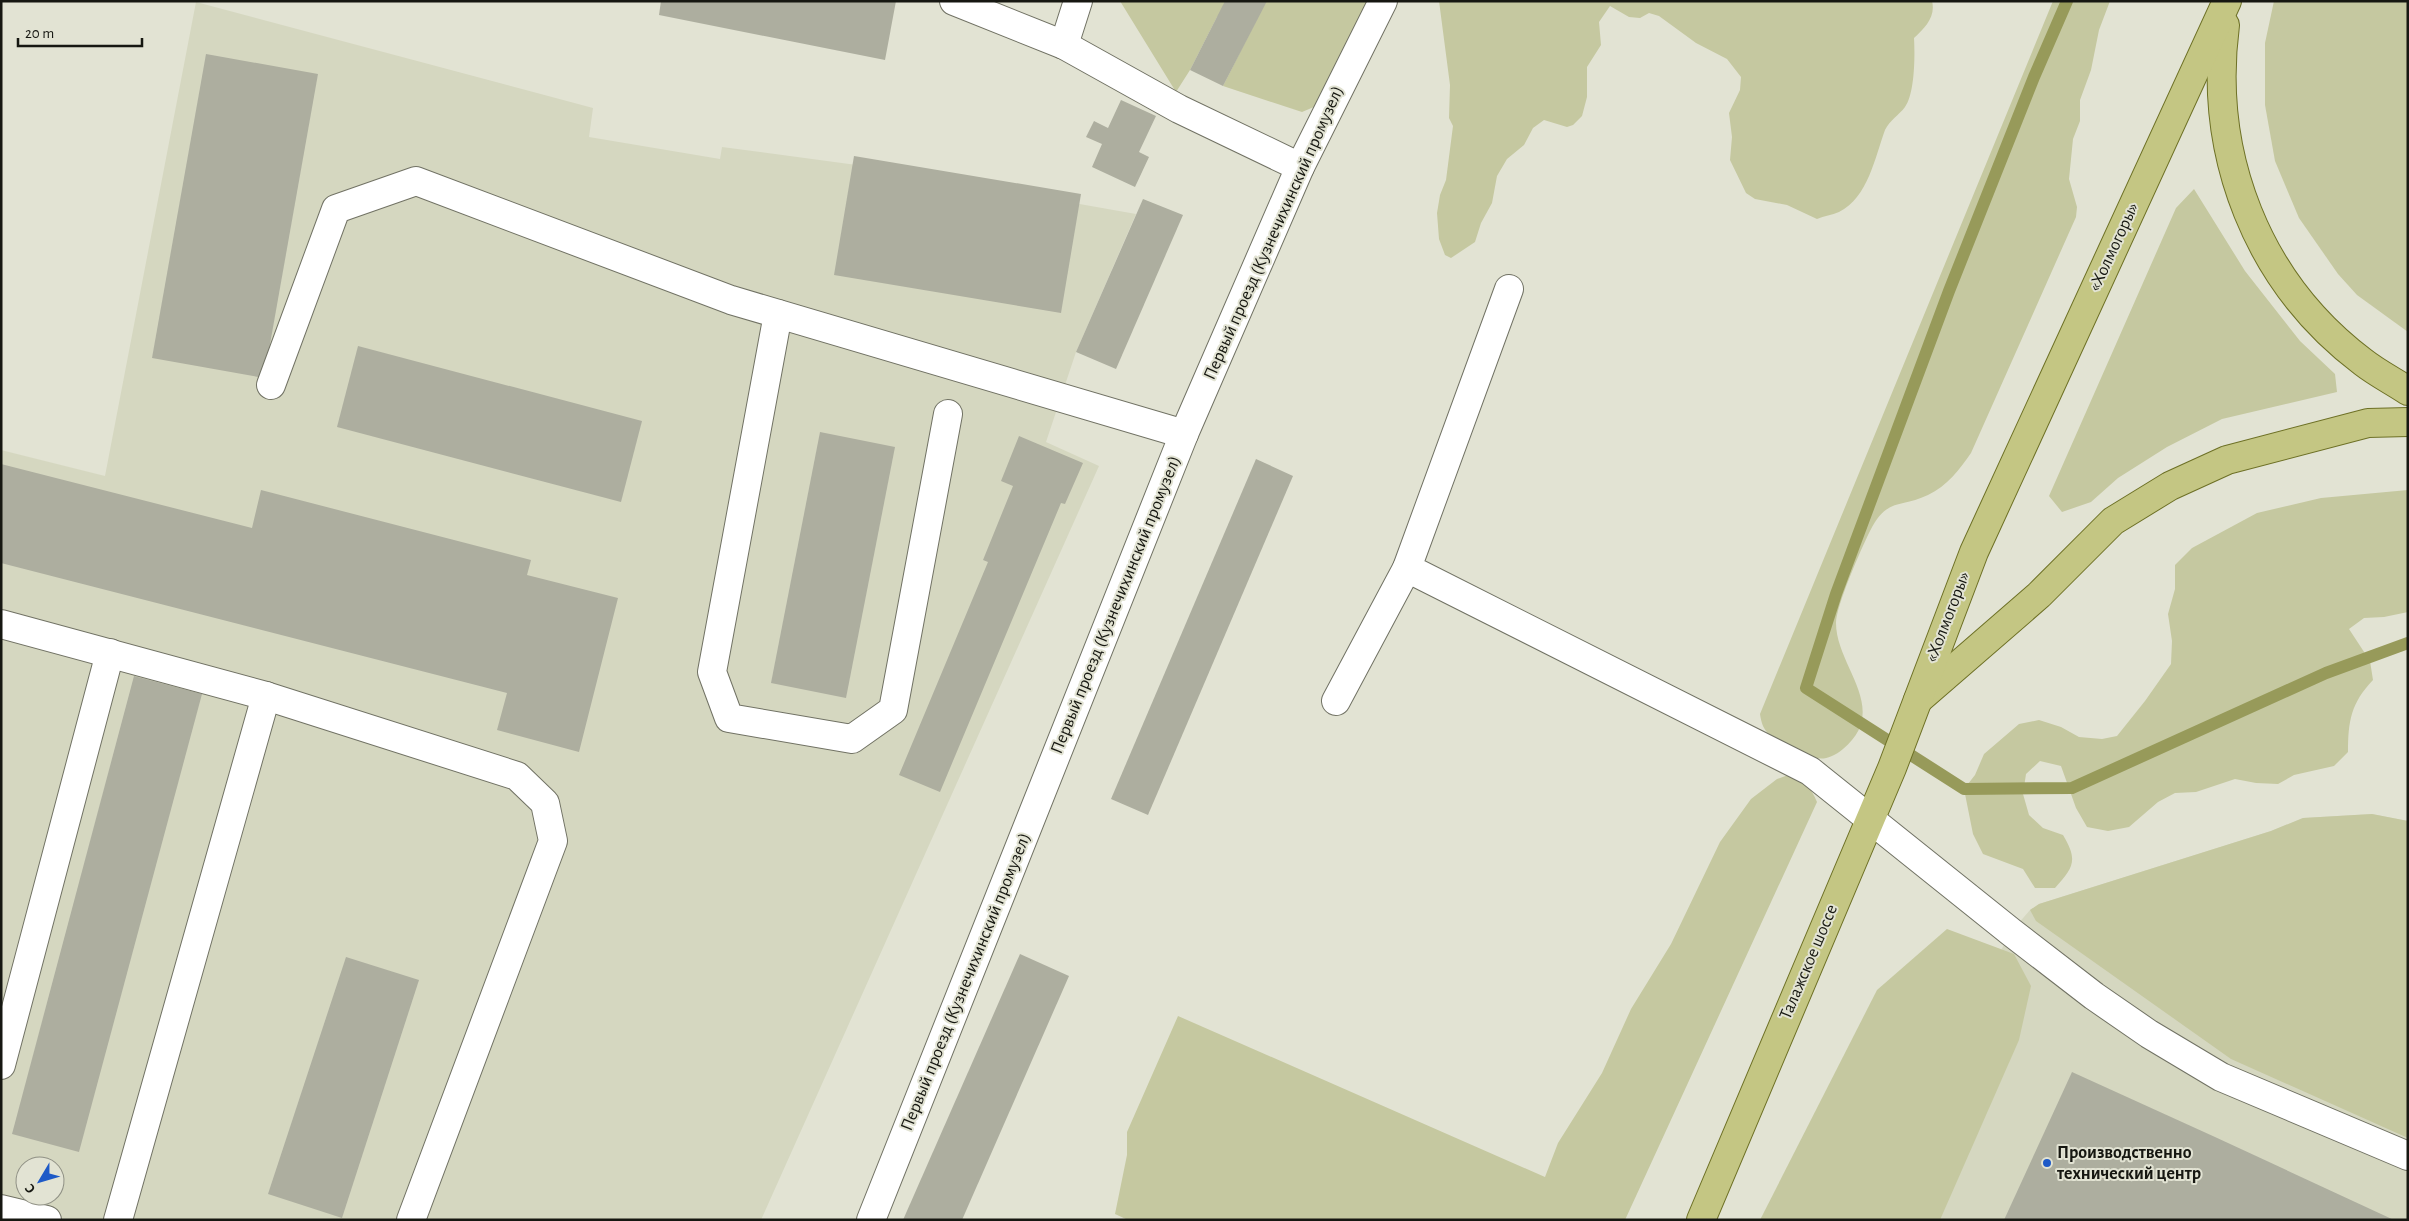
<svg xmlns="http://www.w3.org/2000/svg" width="2409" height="1221" font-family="'Alegreya Sans',sans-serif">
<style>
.built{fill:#d5d7c0;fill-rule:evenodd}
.green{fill:#c5c8a0}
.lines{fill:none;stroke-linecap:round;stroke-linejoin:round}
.stream{stroke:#979a5a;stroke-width:12}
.building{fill:#adae9f}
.minor-casing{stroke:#717264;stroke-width:30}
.major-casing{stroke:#6d7025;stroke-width:30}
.minor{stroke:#fff;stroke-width:28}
.major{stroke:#c4c683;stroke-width:28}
.poi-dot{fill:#1e5ac7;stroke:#e2e3d3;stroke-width:2}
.labels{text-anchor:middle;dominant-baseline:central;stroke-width:4;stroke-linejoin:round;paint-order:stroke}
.street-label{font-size:18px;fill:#161711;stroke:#e2e3d3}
.poi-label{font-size:18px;font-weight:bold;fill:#161711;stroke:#e2e3d3;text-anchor:start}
</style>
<rect width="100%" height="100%" fill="#e2e3d3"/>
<g class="built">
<path d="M196 2 593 108 589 137 720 159 722 147 864 166 1136 214 1076 352 1046 442 1099 466 761 1220H1V450L105 476ZM25 1166H55V1196H25Z"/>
<path d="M2372 814 2408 821V1220H1854L2011 932 2030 910 2039 904 2271 831 2303 818Z"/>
</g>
<g class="green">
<path d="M1120 1H1233L1217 17 1190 70 1176 92Z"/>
<path d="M1266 1H1372L1321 104 1302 112 1223 86Z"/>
<path d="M1439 1H1932C1936 17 1925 28 1914 38 1915 55 1915 93 1905 107 1899 115 1890 120 1885 130 1875 157 1868 198 1839 212 1832 215 1824 216 1817 219L1787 205 1755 199 1746 193 1730 160 1732 137 1729 113 1740 90 1741 77 1727 59 1696 43 1659 16 1649 13 1640 18 1629 17 1610 6 1599 22 1601 45 1587 67V97L1582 116 1573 125 1567 127 1544 120 1533 128 1524 145 1507 159 1497 176 1492 203 1481 223 1475 242 1451 258 1445 255 1439 239 1437 213 1440 195 1446 180 1453 126 1449 118 1450 85Z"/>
<path d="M2053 1H2110L2099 30 2091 70 2080 100V121L2073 139 2069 179 2077 207 2076 217 1971 453C1960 469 1947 486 1928 495 1901 508 1887 497 1870 531 1861 549 1836 606 1836 623 1836 667 1891 709 1843 749 1822 766 1812 757 1791 747 1773 737 1763 736 1760 714Z"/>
<path d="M2274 1H2408V332L2357 295 2338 274 2299 218 2275 161 2265 105V43Z"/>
<path d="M2194 189 2245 271 2300 341 2335 374 2337 392 2222 419 2167 447 2118 478 2091 502 2062 512 2049 496 2176 208Z"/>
<path d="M2408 490V612L2384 617 2364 618 2349 629 2370 661 2373 680C2351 703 2348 721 2348 752L2334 766 2294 775 2278 784 2256 783 2235 779 2196 792 2175 793 2158 802 2129 827 2108 831 2087 827 2076 808 2061 766 2040 761 2026 774 2023 794 2029 815 2043 828 2063 835C2078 860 2074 867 2055 888H2035L2023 869 1983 854 1973 834 1964 789 1975 775 1984 754 2019 724 2039 720 2061 727 2079 737 2102 739 2117 736 2145 701 2171 664 2172 641 2168 614 2175 589V565L2192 548 2257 513 2321 498Z"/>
<path d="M1791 774C1805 781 1811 788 1817 802L1625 1220H1128L1115 1214 1127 1155V1132L1178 1016 1545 1177 1558 1143 1602 1073 1631 1009 1671 944 1720 842 1751 799 1777 779Z"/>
<path d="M2372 814 2408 821V1138L2231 1059 2036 921 2030 910 2039 904 2271 831 2303 818Z"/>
<path d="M1947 929 2014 954 2031 986 2019 1040 1940 1220H1760L1877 990Z"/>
</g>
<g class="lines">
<path class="stream" d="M2067 1 2034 77 1949 291 1836 594 1806 688 1964 789 2072 788 2326 673 2408 643"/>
</g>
<g class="building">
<path d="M661 1H896L885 60 659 15Z"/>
<path d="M1225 1H1267L1223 86 1190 70Z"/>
<path d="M206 54 318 74 264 378 152 358Z"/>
<path d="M1121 100 1156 116 1139 152 1149 157 1135 187 1092 167 1102 144 1086 137 1094 121 1108 128Z"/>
<path d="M854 156 1081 194 1061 313 834 275Z"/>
<path d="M1143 199 1183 215 1116 369 1076 352Z"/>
<path d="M358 346 642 421 621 502 337 427Z"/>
<path d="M820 432 895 447 846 698 771 683Z"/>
<path d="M1019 436 1083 463 1065 504 1061 503 940 792 899 775 988 562 983 560 1013 486 1001 481Z"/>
<path d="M1256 459 1293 476 1148 815 1111 799Z"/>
<path d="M1 464 252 528 261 490 531 560 527 575 618 598 579 752 497 730 507 693 1 563Z"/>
<path d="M134 676 202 694 79 1152 12 1134Z"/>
<path d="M1020 954 1069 976 962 1220H903Z"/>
<path d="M346 957 419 980 342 1218 268 1194Z"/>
<path d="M2072 1072 2215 1137 2394 1220H2004Z"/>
</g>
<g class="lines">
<defs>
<g id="minor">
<path d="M954 1 1064 45 1179 109 1300 167"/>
<path d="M1064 45 1078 1"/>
<path d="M1509 289 1407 568 1810 771 2011 932 2094 996 2149 1034 2221 1077 2408 1156"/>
<path d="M778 314 712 672 729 718 852 739 893 710 948 414"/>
<path d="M271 385 336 209 416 181 731 300 1184 434"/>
<path d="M1 624 266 696 517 776 545 803 553 841 411 1220"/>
<path d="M1336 701 1407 568"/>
<path d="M1 1065 110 653"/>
<path d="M1 1209 47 1220"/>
<path d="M118 1220 266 696"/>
<path d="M871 1220 1184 434 1300 167 1383 1"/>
</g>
<g id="major">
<path d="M2225 25C2208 155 2257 282 2363 362 2377 373 2393 381 2408 391"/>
<path d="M1918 700 2039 595 2113 521 2170 486 2227 460 2368 423 2408 422"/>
<path d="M1701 1220 1892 768 1974 552 2227 1"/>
</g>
</defs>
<use href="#minor" class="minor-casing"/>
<use href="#major" class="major-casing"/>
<use href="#minor" class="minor"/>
<use href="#major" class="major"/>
</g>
<circle class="poi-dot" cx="2047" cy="1163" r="5"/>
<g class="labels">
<g class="street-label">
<text transform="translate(1274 233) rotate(-66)">Первый проезд (Кузнечихинский промузел)</text>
<text transform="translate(2114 247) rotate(-65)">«Холмогоры»</text>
<text transform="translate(1116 605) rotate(-68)">Первый проезд (Кузнечихинский промузел)</text>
<text transform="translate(1948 617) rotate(-69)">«Холмогоры»</text>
<text transform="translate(1809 962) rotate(-67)">Талажское шоссе</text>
<text transform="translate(966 982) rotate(-68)">Первый проезд (Кузнечихинский промузел)</text>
</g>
<g class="poi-label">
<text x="2057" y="1153">Производственно<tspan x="2057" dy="21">технический центр</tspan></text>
</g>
</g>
<rect width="2409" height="1221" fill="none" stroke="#161711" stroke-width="5"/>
<g transform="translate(40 1181) rotate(232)"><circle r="24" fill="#e2e3d3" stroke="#909185"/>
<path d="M0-4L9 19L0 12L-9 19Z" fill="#1e5ac7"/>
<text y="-8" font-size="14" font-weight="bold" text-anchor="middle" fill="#161711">С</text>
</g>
<path d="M18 38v8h124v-8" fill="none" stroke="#161711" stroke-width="2.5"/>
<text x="25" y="38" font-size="15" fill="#161711" stroke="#e2e3d3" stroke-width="4" paint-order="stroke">20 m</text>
</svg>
